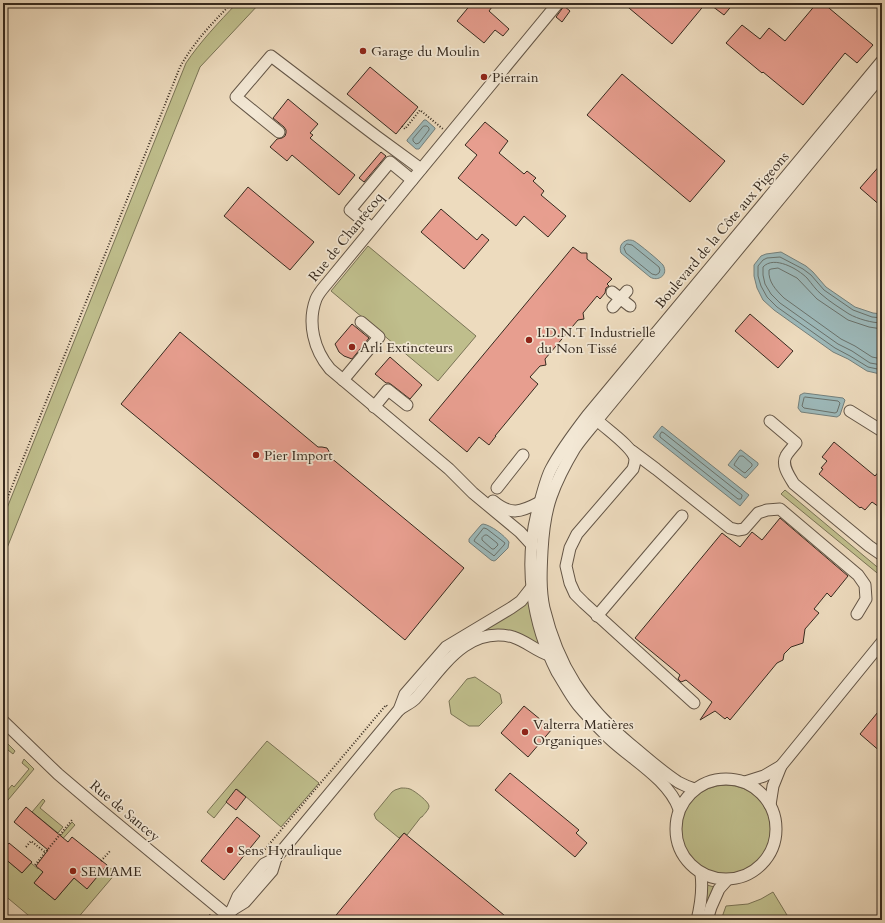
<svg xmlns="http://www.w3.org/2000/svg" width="885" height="923" font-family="Cardo,serif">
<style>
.green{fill:#bfbe8c;stroke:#7a7456}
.water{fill:#9db9ba;stroke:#74807c}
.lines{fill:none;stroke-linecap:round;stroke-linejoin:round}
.shore{stroke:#6a726c;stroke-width:1}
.building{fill:#e79e8f;stroke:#362a1f}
.minor-casing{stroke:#645647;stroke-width:13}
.path{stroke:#362a1f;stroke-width:2;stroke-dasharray:1 2;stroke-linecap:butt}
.minor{stroke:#f3e8d5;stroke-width:11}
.poi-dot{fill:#8f2418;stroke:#f3e8d5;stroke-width:1.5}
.labels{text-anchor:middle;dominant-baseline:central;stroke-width:3.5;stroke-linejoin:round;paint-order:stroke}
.poi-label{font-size:14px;fill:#362a1f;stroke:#f3e8d5;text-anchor:start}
.street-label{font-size:14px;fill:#362a1f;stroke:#f3e8d5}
</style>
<rect width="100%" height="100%" fill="#eddbbe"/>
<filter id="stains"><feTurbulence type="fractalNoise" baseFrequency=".005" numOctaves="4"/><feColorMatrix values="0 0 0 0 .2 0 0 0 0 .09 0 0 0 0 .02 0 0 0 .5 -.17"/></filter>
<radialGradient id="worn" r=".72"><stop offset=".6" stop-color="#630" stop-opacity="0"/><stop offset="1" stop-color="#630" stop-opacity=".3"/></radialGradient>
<g class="green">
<path d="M237 3H260L200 67 3 558V518L186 63C200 42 219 22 237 3Z"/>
<path d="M368 246 476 336 438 381 331 291Z"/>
<path d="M785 490 882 571V577L781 494Z"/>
<path d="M530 599 542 647 506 633 449 655 447 651Z"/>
<path d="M475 677 500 694 502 703 479 726H469L451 714 449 701 467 679Z"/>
<path d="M3 739 15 751 13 754 3 746Z"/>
<path d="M267 741 319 783 281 827 237 789 214 818 207 812Z"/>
<path d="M24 759 34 769 3 806V796L12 785 14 787 29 769 22 763Z"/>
<circle cx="726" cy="830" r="45"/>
<path d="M401 788C404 788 407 788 410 789 415 791 429 802 429 806 429 810 424 814 422 817H421L407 835 404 833 399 838 376 819 374 814 392 792 395 790Z"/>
<path d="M43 799 45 801 40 808 63 827 58 833 32 812Z"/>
<path d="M72 822 75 825 59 843 64 847 34 883 55 900 74 878 107 865 116 873 76 920H34L3 894V857L22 873 31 863 38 869 50 854 47 852Z"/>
<path d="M707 885 714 887 704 920Z"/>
<path d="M773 892 790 920H721L726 906 748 904 761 899Z"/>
</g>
<g class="water">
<path d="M424 120H426L435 128V129L419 149H416L407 141V140Z"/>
<path d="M628 240C630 240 632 240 634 241 638 243 661 262 663 265 669 275 658 282 650 277L621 253C619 247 621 242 628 240Z"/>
<path d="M781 252 806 266 813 272 826 287 855 307 873 313 882 314V374H880L867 371 848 359 833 352 774 310 763 300 757 288 754 276V265L761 256 766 254Z"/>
<path d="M804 393 843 398 845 400 840 415 837 417 801 412 798 408 800 395Z"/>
<path d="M662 426 749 495 740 506 653 437Z"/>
<path d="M740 450H741L758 463V465L746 478H745L728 465Z"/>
<path d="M483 524C491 525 505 536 509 542L508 548 496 560 494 561 491 560 469 542V539L481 525Z"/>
</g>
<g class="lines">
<g class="shore">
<path d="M424 126H427L429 128V130L419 143 416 144 413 141V139Z"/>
<path d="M627 244 632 245 659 267 660 270 659 273 656 275 652 274 626 253 624 248Z"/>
<path d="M882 318 872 317 853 310 824 290 811 275 803 269 780 257 767 258 763 260 758 266V276L761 286 767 297 777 307 835 348 850 356 868 367 882 370"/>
<path d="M882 323C872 323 858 319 849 314 840 308 830 302 821 294 816 290 812 284 807 278 798 269 774 255 763 267V275L765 284 771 294 780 303 838 344 852 351 870 363 882 365"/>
<path d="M882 329 869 327 848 320 817 299 797 278 778 268 771 269 769 270C768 282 776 290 784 298L841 339 855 346 872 357 882 359"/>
<path d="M805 397 838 401 840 403 837 412 835 413 804 408 802 406 804 398Z"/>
<path d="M662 432 664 433 742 495V496L741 499H738L660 437V435Z"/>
<path d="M740 456H743L752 464V466L745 473 743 472 734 465 735 463Z"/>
<path d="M484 528 487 529 505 543 504 545 494 556 493 555 474 541 475 539Z"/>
<path d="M485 535H487L497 543 498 545 494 549H492L482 540V538Z"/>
</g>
</g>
<g class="building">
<path d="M472 3H495L489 11 509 29 503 36 495 30 484 43 457 21Z"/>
<path d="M623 3H706L672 44Z"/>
<path d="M708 3H734L724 15Z"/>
<path d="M817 3H823L873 45 857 63 845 53 803 105 763 72 762 73 726 43 742 25 760 39 769 28 785 41Z"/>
<path d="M564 6 570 11 562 22 556 17Z"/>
<path d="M370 67 418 107 396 134 347 94Z"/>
<path d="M622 74 725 161 690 202 587 115Z"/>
<path d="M288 99 318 124 310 133 313 135 310 138 355 175 339 195 292 155 287 161 270 147 277 139 282 138 285 136 286 133V130L284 127 273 118Z"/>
<path d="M485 122 508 141 499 153 524 174 527 171 536 178 533 181 544 191 541 195 566 216 548 237 524 216 516 226 458 178 477 155 465 145Z"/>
<path d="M381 152 386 156 364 182 359 178Z"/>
<path d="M882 163V207L860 188Z"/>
<path d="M248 187 314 242 290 270 224 216Z"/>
<path d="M441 209 477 240 482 234 489 240 464 269 421 232Z"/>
<path d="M573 247 581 253H587V259L612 279 607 284 609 286 606 288 605 293 600 299 597 296 583 313 584 319 578 320 545 359 546 365 540 366 530 377 538 384 495 436H496L489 445 479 437 467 452 429 420Z"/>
<path d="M750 314 793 351 778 368 735 331Z"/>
<path d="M352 324 369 338 352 359 344 356 339 352 335 344Z"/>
<path d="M180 332 318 447H322L327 448 330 453V457L464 568 405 640 121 404Z"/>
<path d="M390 357 422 385 410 399 392 385 389 383H386L375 374Z"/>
<path d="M834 442 875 476 882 468V509L872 502 865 510 861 507 860 508 819 474 823 469 821 468 827 461 822 457Z"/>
<path d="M780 518 848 576 831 597 827 593 814 609 819 613 805 629 803 643 791 647 784 654 783 660 777 663 730 720 727 717 725 719 715 711 700 720 712 702 686 680 681 682 678 679 680 675 635 638 722 533 740 547 752 532 762 540Z"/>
<path d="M524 706 552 729 528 757 501 733Z"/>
<path d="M882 707V753L860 734Z"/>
<path d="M510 773 579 830 576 833 587 843 575 857 495 790Z"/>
<path d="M236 789 246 797 236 810 226 802Z"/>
<path d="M26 807 68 842 72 837 107 865 87 889 74 878 55 900 34 883 43 872 36 866 48 850 14 822Z"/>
<path d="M237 817 260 836 224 880 201 861Z"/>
<path d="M404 833 510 920H332Z"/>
<path d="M9 843 32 862 22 873 3 857V850Z"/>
</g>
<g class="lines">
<defs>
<g id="minor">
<path d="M279 132 236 97 271 56 376 136 421 169"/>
<path d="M372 228 350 210 390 162 412 180"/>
<path d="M612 292 630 306"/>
<path d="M613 307 627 291"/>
<path d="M343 380 379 337 361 322"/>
<path d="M374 407 388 390 407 405"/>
<path d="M850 411 882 431"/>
<path d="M597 420C606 429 633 447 635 459 635 462 634 466 633 469L577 534 570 548 566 566 570 583 575 594 584 603 694 703"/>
<path d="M770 421 796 443C793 447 788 452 786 456 781 465 789 476 794 484L869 546 882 555"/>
<path d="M632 451 656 469 730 528 738 530 744 529 758 513 767 510 780 509 858 575 865 585 866 599 857 614"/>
<path d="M497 488 523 455"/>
<path d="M493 501C511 516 521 512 540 502"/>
<path d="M532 545 520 532 473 493 449 469 330 369C314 350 307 323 316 299 319 292 325 286 329 281L558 3"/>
<path d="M597 616 682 516"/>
<path d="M399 710 405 694 446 647 511 608 521 601 532 587"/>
<path d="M3 721 58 774 98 808 232 919"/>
<circle cx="726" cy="829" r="50"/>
<path d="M745 782 764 776 781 766"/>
<path d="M694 789C689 787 683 785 678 782 661 771 646 757 630 744 584 706 558 666 544 608 540 590 541 570 542 551 543 533 545 514 551 497 557 480 566 463 575 448 582 438 590 429 598 419L882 75"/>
<path d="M770 805 773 786 781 766 882 642"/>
<path d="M679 809C668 779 632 760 609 738 599 728 588 717 578 705 570 695 564 683 557 672 532 623 524 566 537 513 541 500 545 480 551 469 561 450 574 433 587 416L882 61"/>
<path d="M232 910 245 902 272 871 276 858"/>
<path d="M223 920 232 910 238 896 264 864 276 858 398 711C403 706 410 704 415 699 441 670 466 625 513 637 526 641 536 651 549 655"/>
<path d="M697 920C701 904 703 890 701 874"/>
<path d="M707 920 711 907 719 889 727 880"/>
</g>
</defs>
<use href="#minor" class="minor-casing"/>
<g class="path">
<path d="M402 126 405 129 420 110 443 129"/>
<path d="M3 509 180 67C194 42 212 23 232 3"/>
<path d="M26 847 31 841 45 852"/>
<path d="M261 854 386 705 388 707"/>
<path d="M101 861 110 851"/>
<path d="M35 865 72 820"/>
<path d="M206 920 211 914"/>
</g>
<use href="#minor" class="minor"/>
</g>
<g class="poi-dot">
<circle cx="363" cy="51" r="4"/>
<circle cx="484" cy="77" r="4"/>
<circle cx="529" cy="340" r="4"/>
<circle cx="352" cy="347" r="4"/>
<circle cx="256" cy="455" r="4"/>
<circle cx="525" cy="732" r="4"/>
<circle cx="230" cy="850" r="4"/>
<circle cx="73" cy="871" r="4"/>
</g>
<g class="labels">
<g class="poi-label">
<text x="371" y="51">Garage du Moulin</text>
<text x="492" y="77">Pierrain</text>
<text x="537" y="332">I.D.N.T Industrielle<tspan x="537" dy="16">du Non Tissé</tspan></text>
<text x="360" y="347">Arli Extincteurs</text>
<text x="264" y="455">Pier Import</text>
<text x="533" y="724">Valterra Matières<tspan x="533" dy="16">Organiques</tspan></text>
<text x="238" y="850">Sens Hydraulique</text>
<text x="81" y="871">SEMAME</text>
</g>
<g class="street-label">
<text transform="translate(722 230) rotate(-50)">Boulevard de la Côte aux Pigeons</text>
<text transform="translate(346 237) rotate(-51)">Rue de Chantecoq</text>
<text transform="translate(125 811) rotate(40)">Rue de Sancey</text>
</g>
</g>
<rect width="885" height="923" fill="none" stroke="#eddbbe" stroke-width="16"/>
<rect x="4" y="4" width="877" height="915" fill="none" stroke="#362a1f" stroke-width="2"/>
<rect x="8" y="8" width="869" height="907" fill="none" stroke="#362a1f"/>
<rect width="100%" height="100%" filter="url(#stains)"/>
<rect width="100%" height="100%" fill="url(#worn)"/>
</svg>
